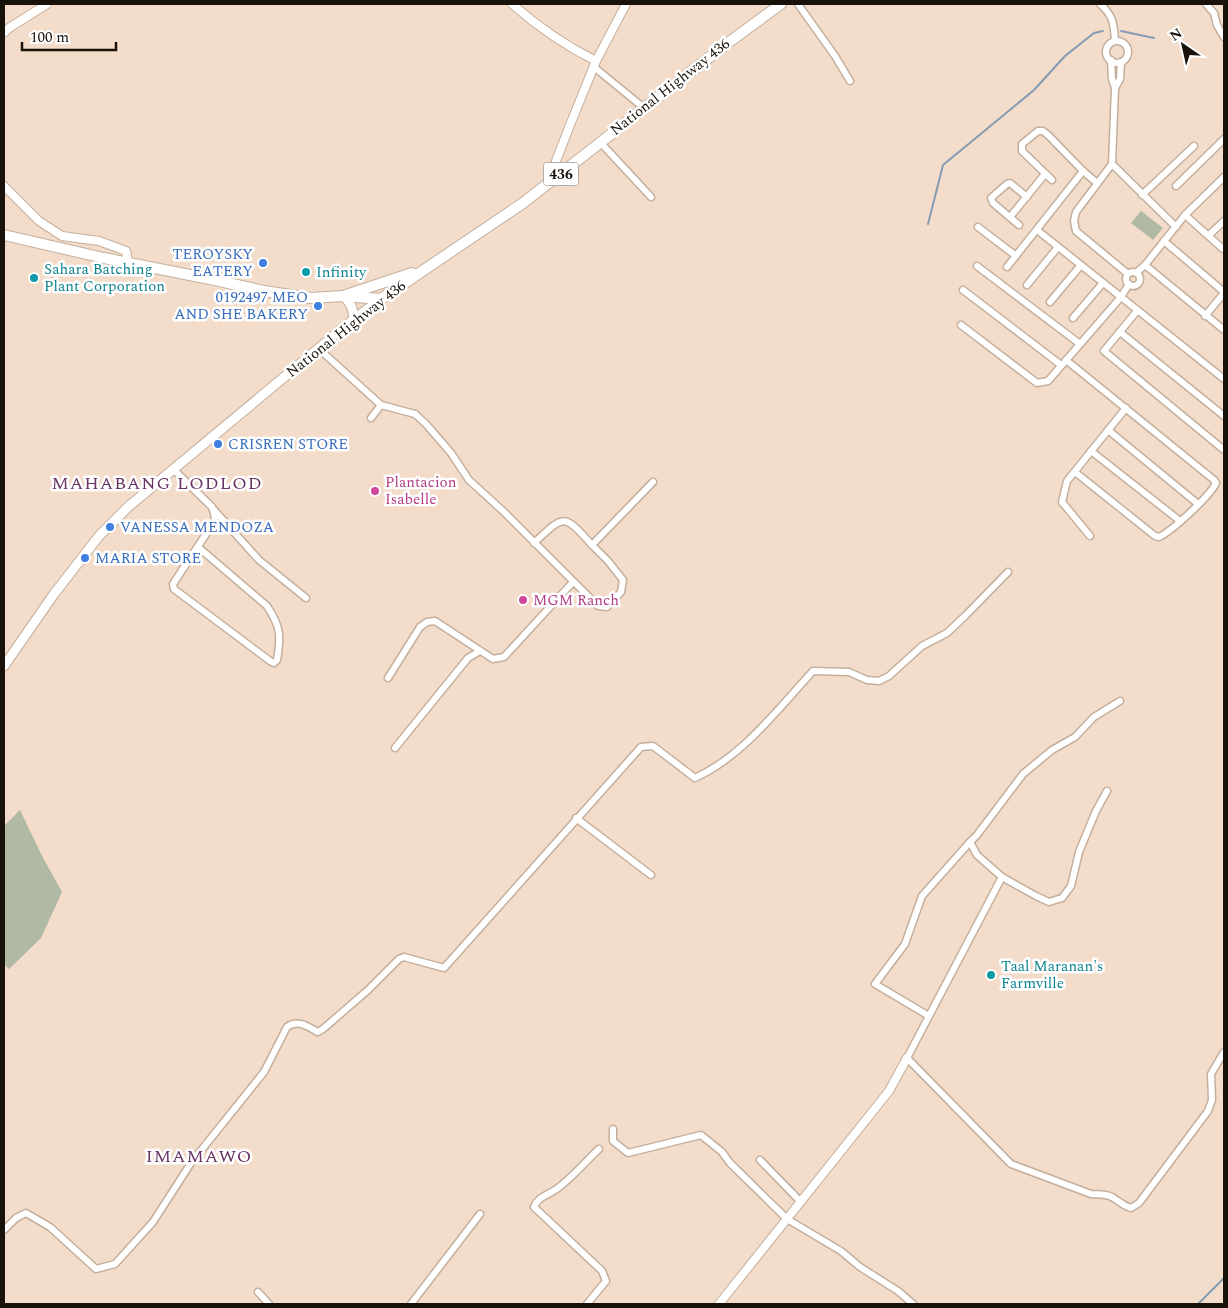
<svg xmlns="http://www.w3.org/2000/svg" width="1228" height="1308" font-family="Spectral,serif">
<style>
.green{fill:#afb9a3}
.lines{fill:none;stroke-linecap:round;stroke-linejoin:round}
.stream{stroke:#849cb3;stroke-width:2}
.minor-casing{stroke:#c4af9d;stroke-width:9}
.tertiary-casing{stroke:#c4af9d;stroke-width:10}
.secondary-casing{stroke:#c4af9d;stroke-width:11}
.primary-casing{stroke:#c4af9d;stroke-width:12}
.minor{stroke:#fff;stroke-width:6}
.tertiary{stroke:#fff;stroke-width:8}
.secondary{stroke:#fff;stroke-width:9}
.primary{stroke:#fff;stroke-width:10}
.shop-dot{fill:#3f7fe0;stroke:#fff;stroke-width:2}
.culture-dot{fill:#0f9aa8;stroke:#fff;stroke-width:2}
.hotel-dot{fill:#d1479c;stroke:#fff;stroke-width:2}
.labels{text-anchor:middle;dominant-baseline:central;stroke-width:5;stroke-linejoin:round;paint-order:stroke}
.shield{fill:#fff;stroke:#5e5954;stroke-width:1}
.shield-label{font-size:14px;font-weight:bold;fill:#19120b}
.street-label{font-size:15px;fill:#19120b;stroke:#fff}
.shop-label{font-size:15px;fill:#366cbe;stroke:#fff;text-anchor:start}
.culture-label{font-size:15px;fill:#0d838f;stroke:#fff;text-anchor:start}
.hotel-label{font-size:15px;fill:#b23c85;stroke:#fff;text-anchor:start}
.quarter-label{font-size:18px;letter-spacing:1px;fill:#683464;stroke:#fff}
</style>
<rect width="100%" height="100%" fill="#f3dcc9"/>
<g class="green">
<path d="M1141 211 1163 228 1153 240 1131 223Z"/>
<path d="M20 810 42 856 62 892 41 938 9 969 4 964V826Z"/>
</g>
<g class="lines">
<g class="stream">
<path d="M1121 31 1154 38"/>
<path d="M928 224 943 165 1034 90 1065 56 1094 33 1103 31"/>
<path d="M1198 1304 1224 1278"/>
</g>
<defs>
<g id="minor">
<path d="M798 4 835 56 850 81"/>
<path d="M1100 4C1113 15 1114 24 1115 41"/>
<path d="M1206 4 1214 13 1217 25 1224 37"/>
<circle cx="1117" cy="52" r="11"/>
<path d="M1111 60 1112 79 1115 88 1112 164 1076 212 1074 221 1076 231 1128 274"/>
<path d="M594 67 644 108"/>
<path d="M1115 88 1120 79 1121 62"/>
<path d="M600 142 651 197"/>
<path d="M1112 164 1176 227"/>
<path d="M1052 180 1022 151V144L1038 131H1043L1049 136 1083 171 1097 183"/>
<path d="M1176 186 1224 139"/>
<path d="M1142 195 1194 146"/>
<path d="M1185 215 1223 249 1224 247"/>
<path d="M1010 217 1045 174"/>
<path d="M1019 225 993 203 991 198 1007 184 1010 183 1027 197"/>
<path d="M978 227 1016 256"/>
<path d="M1037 230 1224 379"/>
<path d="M1209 235 1224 221"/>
<path d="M1164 241 1224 292"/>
<path d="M1145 265 1224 330"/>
<path d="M977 266 1080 344"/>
<path d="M1007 267 1083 171"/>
<circle cx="1133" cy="279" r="7"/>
<path d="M1136 273 1145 265 1185 215 1224 177"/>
<path d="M1027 285 1058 247"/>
<path d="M963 290 1061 365"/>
<path d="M1050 302 1081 265"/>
<path d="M1137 311 1104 351 1224 450"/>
<path d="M1205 316 1224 293"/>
<path d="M1073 318 1103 283"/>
<path d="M961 325 1037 383 1048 381 1121 297 1129 284"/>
<path d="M1120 332 1224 416"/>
<path d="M319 349 381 405 415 414 426 424 451 453 469 480 504 512 598 606 607 607 621 592 623 580 608 561 592 545 653 482"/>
<path d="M1066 360 1214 480 1216 483C1210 496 1172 531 1159 537L1155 536 1075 472"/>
<path d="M371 418 381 405"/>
<path d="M1108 430 1198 504"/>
<path d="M1091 451 1180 521"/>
<path d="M173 469 212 507 215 517 214 522 173 584 174 589 270 661 274 663 277 660C281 636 281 627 267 606L198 547"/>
<path d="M214 510 259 560 306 598"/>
<path d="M1090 536 1062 502 1067 481 1126 408"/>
<path d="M534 543C565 514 563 513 592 545"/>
<path d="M388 678 420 627 427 622 435 621 493 659 504 657 573 582"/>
<path d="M1120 701 1094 717 1075 737 1052 750 1023 774 977 835 970 842 977 855 1002 877 907 1058 1011 1164 1091 1194C1098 1194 1106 1194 1112 1197 1119 1201 1123 1206 1131 1208L1139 1203 1208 1111 1212 1100 1211 1074 1224 1052"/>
<path d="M395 748 468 658 480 651"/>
<path d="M576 818 651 875"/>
<path d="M1002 877 1036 896 1049 902 1062 898 1071 886 1079 852 1096 811 1107 791"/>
<path d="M929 1016 875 984 905 944 922 896 970 842"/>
<path d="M613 1129V1141L628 1153 701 1135 722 1152 730 1163 787 1219 841 1251 860 1267 898 1291 913 1304"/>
<path d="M760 1160 800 1201"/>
<path d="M4 1230 16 1218 26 1213 50 1227 96 1269 115 1264 153 1222 191 1163 264 1072 287 1027C297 1019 307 1026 318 1032L323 1029 368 990 399 959 404 957 444 968 641 747 653 746 695 778C743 756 778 709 813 671L849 672 867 680 879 681 889 676 922 646 947 633 966 615 1008 572"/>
<path d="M258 1292 269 1304"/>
<path d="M411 1304 480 1214"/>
<path d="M587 1304 606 1281 602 1271 534 1207C538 1197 546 1196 555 1190 569 1181 586 1161 599 1149"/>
</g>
<g id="tertiary">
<path d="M512 4C537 26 566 46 596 61"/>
<path d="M4 33 9 28 47 4"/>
<path d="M559 176 555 169 556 161 570 125 596 61 626 4"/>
<path d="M4 186 39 221 62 236 99 241 126 251 128 262"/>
<path d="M719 1304 889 1091 907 1058"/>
</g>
<g id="secondary">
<path d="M343 296C351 302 353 309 354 319"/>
<path d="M4 666 54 594 99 536 128 507 354 319 381 299"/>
</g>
<g id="primary">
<path d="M4 235 104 258 210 279 264 291 311 298 343 296 412 273"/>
<path d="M343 296 381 299 523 203 725 45 781 4"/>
</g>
</defs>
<use href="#minor" class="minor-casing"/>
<use href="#tertiary" class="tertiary-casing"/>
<use href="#secondary" class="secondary-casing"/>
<use href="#primary" class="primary-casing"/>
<use href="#minor" class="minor"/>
<use href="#tertiary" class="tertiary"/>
<use href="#secondary" class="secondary"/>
<use href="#primary" class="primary"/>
</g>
<g class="shop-dot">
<circle cx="263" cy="263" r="5"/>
<circle cx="318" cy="306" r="5"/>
<circle cx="218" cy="444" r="5"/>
<circle cx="110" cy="527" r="5"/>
<circle cx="85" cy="558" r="5"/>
</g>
<g class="culture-dot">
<circle cx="306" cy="272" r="5"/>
<circle cx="34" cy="278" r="5"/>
<circle cx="991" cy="975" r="5"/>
</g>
<g class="hotel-dot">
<circle cx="375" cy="491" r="5"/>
<circle cx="523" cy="600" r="5"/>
</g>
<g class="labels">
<rect class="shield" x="543.5" y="162.5" width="35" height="23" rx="4"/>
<g class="shield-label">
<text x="561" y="174">436</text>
</g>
<g class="street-label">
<text transform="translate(670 87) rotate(-38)">National Highway 436</text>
<text transform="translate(346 329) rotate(-38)">National Highway 436</text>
</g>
<g class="shop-label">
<text x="253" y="254" text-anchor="end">TEROYSKY<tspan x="253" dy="17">EATERY</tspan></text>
<text x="308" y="297" text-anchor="end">0192497 MEO<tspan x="308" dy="17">AND SHE BAKERY</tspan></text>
<text x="228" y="444">CRISREN STORE</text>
<text x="120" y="527">VANESSA MENDOZA</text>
<text x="95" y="558">MARIA STORE</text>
</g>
<g class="culture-label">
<text x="44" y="269">Sahara Batching<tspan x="44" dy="17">Plant Corporation</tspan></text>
<text x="316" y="272">Infinity</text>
<text x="1001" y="966">Taal Maranan's<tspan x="1001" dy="17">Farmville</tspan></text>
</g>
<g class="hotel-label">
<text x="385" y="482">Plantacion<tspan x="385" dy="17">Isabelle</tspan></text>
<text x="533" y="600">MGM Ranch</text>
</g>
<g class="quarter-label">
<text x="157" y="483">MAHABANG LODLOD</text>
<text x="199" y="1156">IMAMAWO</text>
</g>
</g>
<rect width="1228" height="1308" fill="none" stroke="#19120b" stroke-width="10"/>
<g transform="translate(1183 45) rotate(326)" stroke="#ffffff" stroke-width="4" paint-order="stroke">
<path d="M0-4L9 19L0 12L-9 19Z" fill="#19120b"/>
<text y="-8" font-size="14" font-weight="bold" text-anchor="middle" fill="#19120b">N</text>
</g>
<path d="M22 42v8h94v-8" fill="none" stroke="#19120b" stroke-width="2.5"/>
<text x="30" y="42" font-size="15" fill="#19120b" stroke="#ffffff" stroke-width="4" paint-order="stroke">100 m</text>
</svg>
